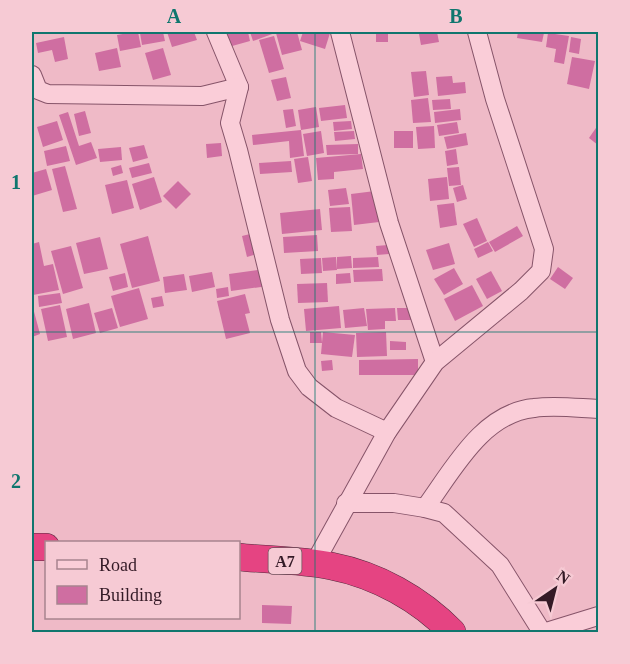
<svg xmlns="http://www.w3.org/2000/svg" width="630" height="664" font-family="Georgia,serif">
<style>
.building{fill:#cf6ea1}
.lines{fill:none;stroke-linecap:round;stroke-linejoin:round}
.minor-casing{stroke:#865469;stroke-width:20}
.highway-casing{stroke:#53293d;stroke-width:28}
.minor{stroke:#facdd8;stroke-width:18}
.highway{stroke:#e54482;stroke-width:27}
.grid{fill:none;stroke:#0f766e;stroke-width:1.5;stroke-opacity:0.55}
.labels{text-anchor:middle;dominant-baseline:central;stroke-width:4.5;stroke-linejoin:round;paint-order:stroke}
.shield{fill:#f6cad4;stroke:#6e4f5a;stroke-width:1.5}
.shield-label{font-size:16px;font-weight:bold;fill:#341a26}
.neatline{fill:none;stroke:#0f766e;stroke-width:2}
.grid-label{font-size:20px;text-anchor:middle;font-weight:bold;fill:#0f766e}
</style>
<rect width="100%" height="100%" fill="#efbac7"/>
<g class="building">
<path d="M134 32H138L141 47 120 51 117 35Z"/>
<path d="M146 32H163L165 41 142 45 140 33Z"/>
<path d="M167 32H194L197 40 172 47Z"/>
<path d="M234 32H248L250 41 225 48 222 35Z"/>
<path d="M250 32H274L275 33 253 41Z"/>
<path d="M280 32H297L302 50 282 55 276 33Z"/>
<path d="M303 32H324L330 33 325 49 300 41Z"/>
<rect x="376" y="32" width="12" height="10"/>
<path d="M437 32 439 42 421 45 419 34Z"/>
<path d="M518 32 544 33 542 42 517 38Z"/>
<path d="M548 33 569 36 564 64 554 62 556 49 546 47Z"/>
<path d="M274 36 284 69 269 73 259 40Z"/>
<path d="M64 37 68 59 55 62 52 50 38 53 36 43Z"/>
<path d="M571 37 581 39 579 54 569 52Z"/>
<path d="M117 48 121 67 99 71 95 53Z"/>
<path d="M163 48 171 75 153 80 145 53Z"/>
<path d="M572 57 595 61 589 89 567 84Z"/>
<path d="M426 71 429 95 414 97 411 72Z"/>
<path d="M452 76 453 83 465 82 466 93 438 96 436 77Z"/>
<path d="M286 77 291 98 277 101 271 80Z"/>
<path d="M428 98 431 122 413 123 411 100Z"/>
<path d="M450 99 451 109 433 110 432 100Z"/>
<path d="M345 105 347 118 321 121 319 108Z"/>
<path d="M316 107 319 127 301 130 298 110Z"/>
<path d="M293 109 296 126 286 128 283 110Z"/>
<path d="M460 109 461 120 435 123 434 112Z"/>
<path d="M85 111 91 133 79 136 74 114Z"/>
<path d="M68 112 79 146 91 142 97 158 76 165 59 115Z"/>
<path d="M57 121 63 140 43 147 37 127Z"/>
<path d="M351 121 352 129 334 131 333 122Z"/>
<path d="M457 122 459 133 439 136 437 125Z"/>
<path d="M598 125V145L589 138Z"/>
<path d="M434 126 435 148 418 149 416 127Z"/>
<path d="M301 130 304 156 290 158 289 141 253 145 252 135Z"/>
<path d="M321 131 324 153 307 156 303 134Z"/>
<path d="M354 131 355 139 335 141 334 132Z"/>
<rect x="394" y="131" width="19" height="17"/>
<path d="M466 133 468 145 447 149 444 137Z"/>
<path d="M221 143 222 156 207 158 206 144Z"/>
<path d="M358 144V154L327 155 326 145Z"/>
<path d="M144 145 148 158 133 162 129 148Z"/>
<path d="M66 146 70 161 47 166 44 151Z"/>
<path d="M121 147 122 160 100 162 98 149Z"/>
<path d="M456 149 458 164 447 166 445 151Z"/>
<path d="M361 154 363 169 334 172V179L318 180 316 158Z"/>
<path d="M308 157 312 181 298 183 294 159Z"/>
<path d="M291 161 292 172 260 174 259 163Z"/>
<path d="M149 163 152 173 132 178 129 168Z"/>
<path d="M121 165 123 173 113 176 111 168Z"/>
<path d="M65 166 77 209 63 212 52 169Z"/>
<path d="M459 167 461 185 449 186 447 168Z"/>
<path d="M46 169 52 190 32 196V173Z"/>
<path d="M154 177 162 202 140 210 132 184Z"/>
<path d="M447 177 449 199 430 201 428 179Z"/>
<path d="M127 180 134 208 112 214 105 185Z"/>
<path d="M178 181 191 194 176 209 163 196Z"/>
<path d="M463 185 467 199 457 202 453 188Z"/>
<path d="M346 188 349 204 330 206 328 190Z"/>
<path d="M375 191 379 222 354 225 351 194Z"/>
<path d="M454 203 457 225 440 228 437 205Z"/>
<path d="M350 207 352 231 331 232 329 208Z"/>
<path d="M320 209 322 230 282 234 280 213Z"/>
<path d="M477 218 487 241 474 247 463 224Z"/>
<path d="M517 226 523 236 495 252 489 242Z"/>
<path d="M254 233 260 253 247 257 242 236Z"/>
<path d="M317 235 318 251 284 253 283 237Z"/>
<path d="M148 236 160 281 132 288 120 244Z"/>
<path d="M100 237 108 269 84 274 76 243Z"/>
<path d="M39 242 44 266 53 264 59 290 33 295 32 244Z"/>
<path d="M488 242 493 251 478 258 474 249Z"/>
<path d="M449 243 455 264 433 270 426 250Z"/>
<path d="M388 245 389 254 377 255 376 246Z"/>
<path d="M71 246 83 288 63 294 51 251Z"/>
<path d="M351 256 352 268 337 269V257Z"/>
<path d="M336 257 337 270 323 271 322 258Z"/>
<path d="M378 257 379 267 353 268V258Z"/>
<path d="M321 258 322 273 301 274 300 259Z"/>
<path d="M558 267 573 278 565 289 550 279Z"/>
<path d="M454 268 463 284 444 295 434 279Z"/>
<path d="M266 269 268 286 231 291 229 274Z"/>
<path d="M382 269 383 281 354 282 353 270Z"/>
<path d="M491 271 502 291 487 299 476 279Z"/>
<path d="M212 272 215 287 192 292 189 276Z"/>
<path d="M125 273 128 287 113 291 109 277Z"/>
<path d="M350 273 351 283 336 284V274Z"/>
<path d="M184 274 187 290 165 293 163 277Z"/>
<path d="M327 283 328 302 298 303 297 284Z"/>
<path d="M472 285 483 306 455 321 444 299Z"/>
<path d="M228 287 229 296 217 298 216 289Z"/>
<path d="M139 288 148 319 120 327 111 296Z"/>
<path d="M60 293 62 303 39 307 38 296Z"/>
<path d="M245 294 250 313 245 314 250 333 226 339 217 301Z"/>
<path d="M162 296 164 306 153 308 151 298Z"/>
<path d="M89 303 96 333 73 339 66 309Z"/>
<path d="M32 304 40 334 32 337Z"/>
<path d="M60 305 67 337 48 341 41 309Z"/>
<path d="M339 306 341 328 306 331 304 309Z"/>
<path d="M112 308 118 328 100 333 94 313Z"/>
<path d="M364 308 367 326 345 328 343 310Z"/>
<path d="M395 308 396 321H385V329L368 330 366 309Z"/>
<path d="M397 308H411V320H398Z"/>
<path d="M310 332H321L322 343H310Z"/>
<path d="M323 332 355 335 352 357 321 354Z"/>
<path d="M386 332 387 356 357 357 356 333Z"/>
<path d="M390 341 406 342V350H390Z"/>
<path d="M418 359V375H359V360Z"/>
<path d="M332 360 333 370 322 371 321 361Z"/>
<path d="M262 605 292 606 291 624 262 623Z"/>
</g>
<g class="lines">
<defs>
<g id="minor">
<path d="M216 32 239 87 230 123 238 150 280 320 297 371 309 387 336 408 387 432"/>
<path d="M340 32 389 223 435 362"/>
<path d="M32 75 38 90 48 94 202 96 239 87"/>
<path d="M346 503H394L425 508 444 513 500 565 542 632"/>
<path d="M425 508C453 470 482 413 534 408 555 405 577 408 598 409"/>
<path d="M314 564 387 432 435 362 521 291 541 271 544 249 495 99 477 32"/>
<path d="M546 632 598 616"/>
</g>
<g id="highway">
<path d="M32 547H46"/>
<path d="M238 557C269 560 301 560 331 566 377 575 420 599 452 632"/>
</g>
</defs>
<use href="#minor" class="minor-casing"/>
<use href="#highway" class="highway-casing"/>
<use href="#minor" class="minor"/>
<use href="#highway" class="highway"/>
</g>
<path class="grid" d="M315 32V632M32 332H598"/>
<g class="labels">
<rect class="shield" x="268.5" y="548" width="33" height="26" rx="4.5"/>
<g class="shield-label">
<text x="285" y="561">A7</text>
</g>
</g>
<rect width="630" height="664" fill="none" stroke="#f6cad4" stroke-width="66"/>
<rect x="45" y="541" width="195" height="78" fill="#f6cad4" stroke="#a8848e" stroke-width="1.5"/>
<rect x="57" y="560" width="30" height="9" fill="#facdd8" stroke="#a8848e" stroke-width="1.5"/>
<text x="99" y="571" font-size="18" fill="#341a26">Road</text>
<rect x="57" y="586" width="30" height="18" fill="#cf6ea1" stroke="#a8848e" stroke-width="1.5"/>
<text x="99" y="601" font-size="18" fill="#341a26">Building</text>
<g transform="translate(555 589) rotate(35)" stroke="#f6cad4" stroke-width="4.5" paint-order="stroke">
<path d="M0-4.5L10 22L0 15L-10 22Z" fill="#341a26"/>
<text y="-9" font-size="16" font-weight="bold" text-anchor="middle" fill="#341a26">N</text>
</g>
<rect x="33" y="33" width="564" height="598" class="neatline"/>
<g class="grid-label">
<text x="174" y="23">A</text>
<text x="456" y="23">B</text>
<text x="16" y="189">1</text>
<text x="16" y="488">2</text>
</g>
</svg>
